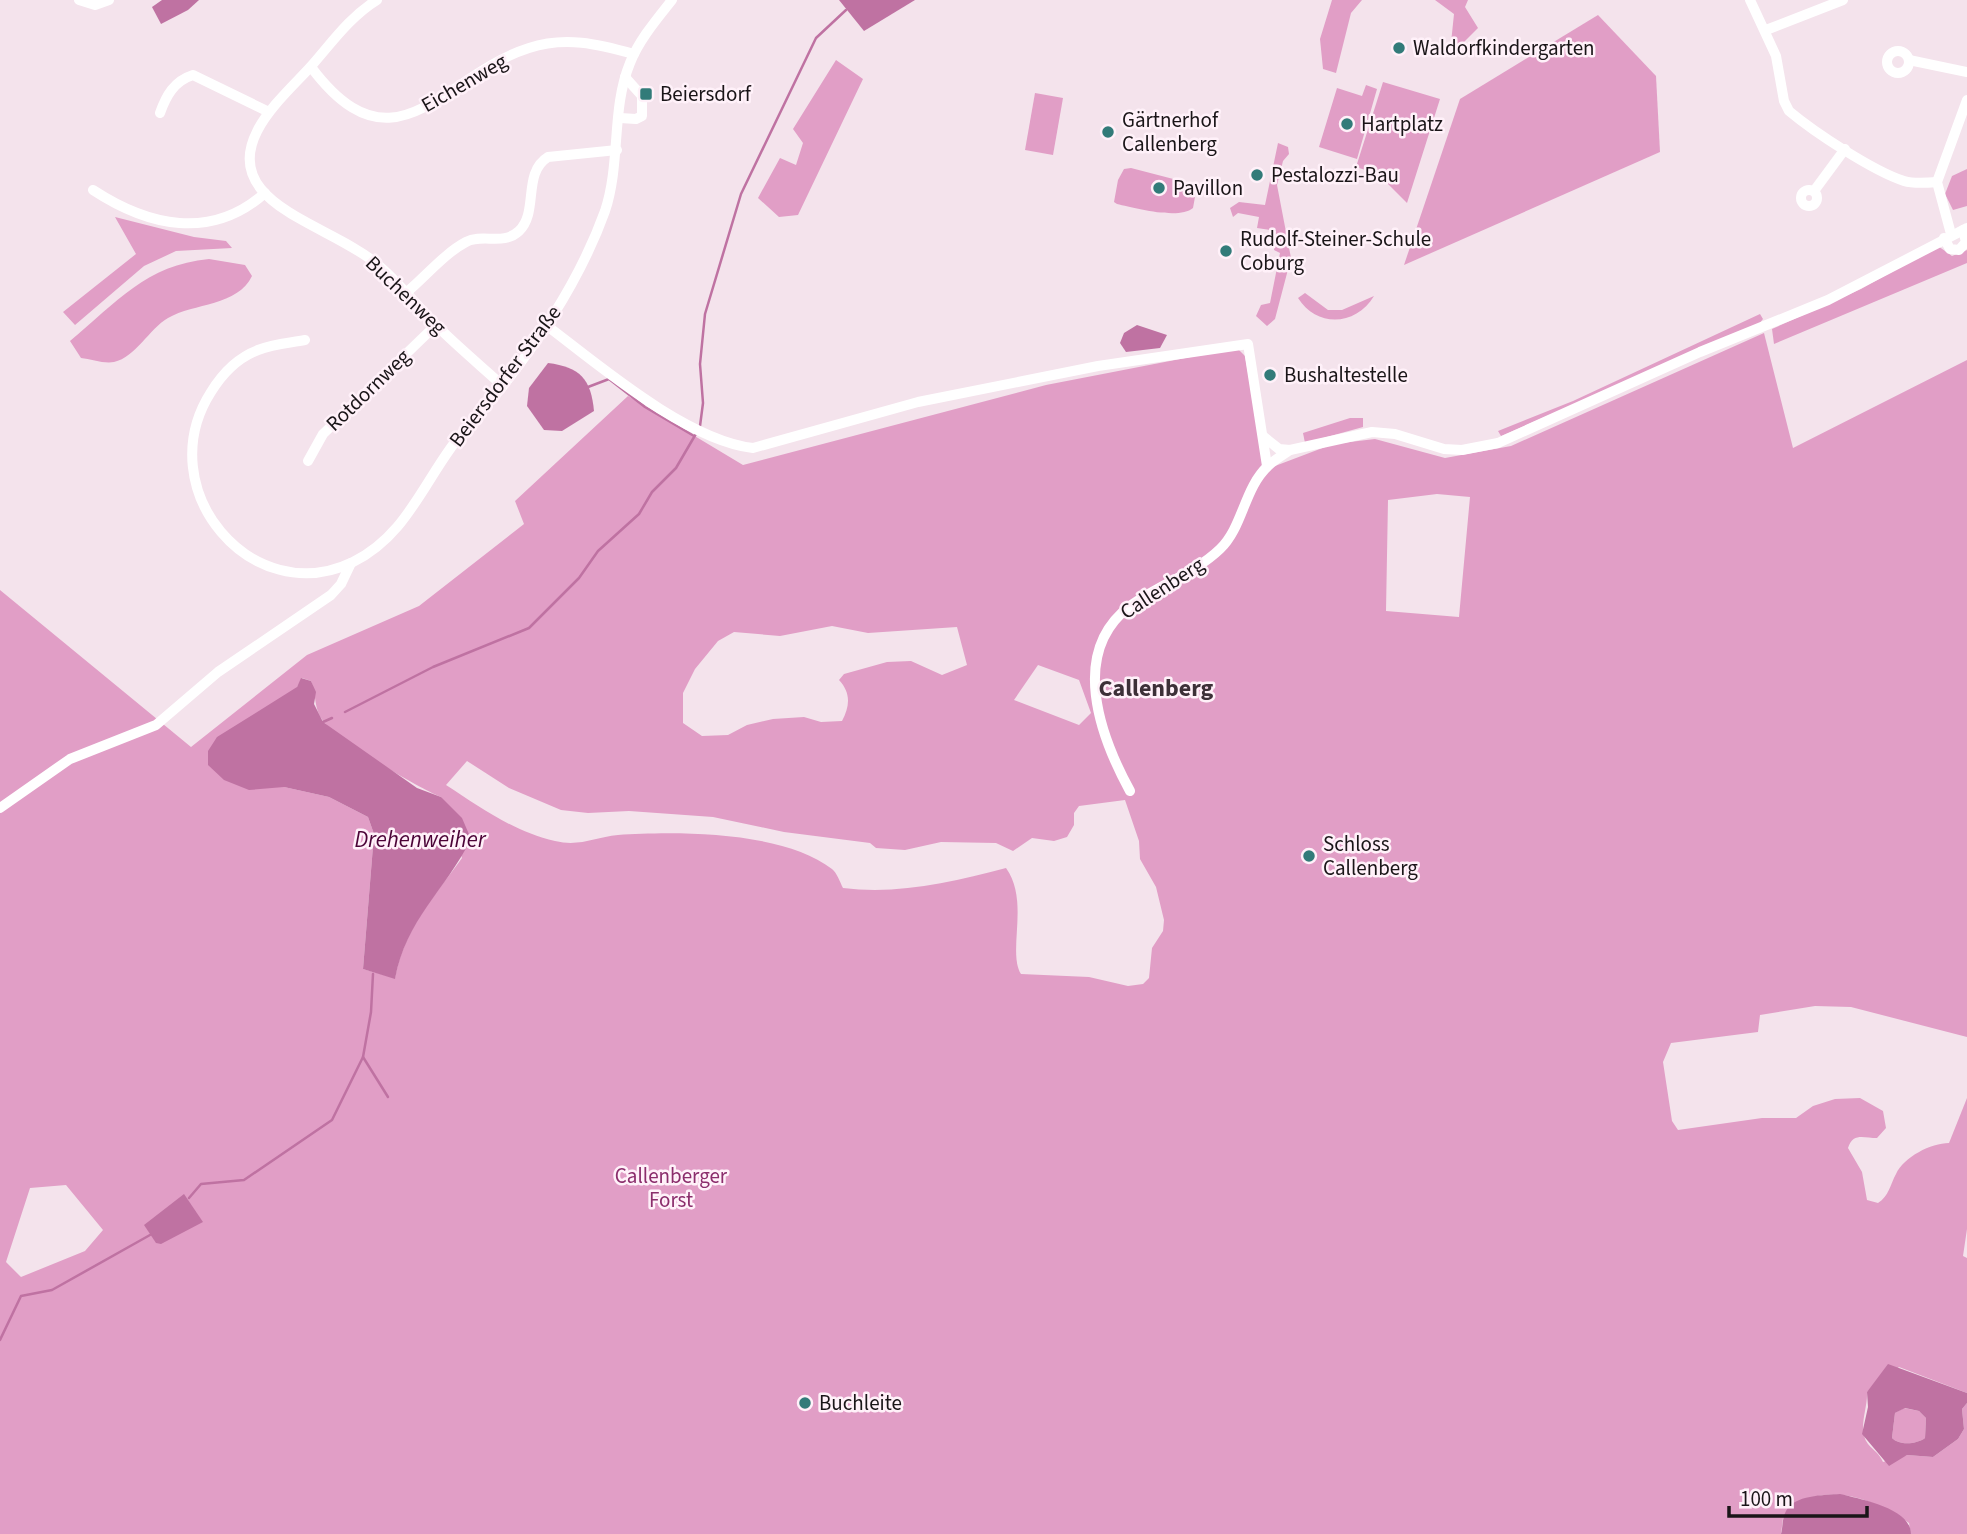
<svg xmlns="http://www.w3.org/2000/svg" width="1967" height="1534" font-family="'Source Sans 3',sans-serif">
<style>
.green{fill:#e19ec6;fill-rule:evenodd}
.water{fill:#bf72a2;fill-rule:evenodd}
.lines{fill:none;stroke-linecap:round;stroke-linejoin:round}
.stream{stroke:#bf72a2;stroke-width:2.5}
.street{stroke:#fff;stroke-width:10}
.poi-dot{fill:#327b79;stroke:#fff1f9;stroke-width:2.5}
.labels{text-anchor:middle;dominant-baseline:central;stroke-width:5;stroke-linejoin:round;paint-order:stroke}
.poi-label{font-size:21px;fill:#1a1518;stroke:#fff1f9;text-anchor:start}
.street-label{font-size:21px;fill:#1a1518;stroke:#fff1f9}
.park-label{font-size:21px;fill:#8b2d6c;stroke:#fff1f9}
.water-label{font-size:23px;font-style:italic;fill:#4b0337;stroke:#fff1f9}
.quarter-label{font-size:24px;font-weight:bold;fill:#3d3038;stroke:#fff1f9}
</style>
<rect width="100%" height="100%" fill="#f4e3ec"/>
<g class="green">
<path d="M1332 0H1362L1351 13 1336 73 1323 69 1320 39Z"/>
<path d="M1435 0H1468L1465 7 1478 28 1458 48 1451 43 1454 14Z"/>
<path d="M1598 15 1656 76 1660 152 1404 265 1460 99Z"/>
<path d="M836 60 863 79 798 215 779 217 758 198 780 158 796 165 803 143 793 129Z"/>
<path d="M1383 82 1440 99 1407 203 1378 174 1356 167Z"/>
<path d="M1366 85 1377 89 1357 159 1319 147 1337 88 1362 96Z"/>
<path d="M1035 93 1063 98 1053 155 1025 150Z"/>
<path d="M1278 143 1288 147 1289 154 1283 161 1277 185 1291 258 1275 319 1267 326 1256 316 1261 305 1270 303 1280 253 1274 250 1276 231 1257 228 1259 217 1238 213 1233 217 1230 208 1239 202 1265 205Z"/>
<path d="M1131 168 1181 181 1195 197 1193 208C1179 220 1134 208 1117 204L1114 202 1118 180 1124 169Z"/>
<path d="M1967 169V206L1953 210 1945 194 1952 176Z"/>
<path d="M115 217 194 237 226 241 232 248 176 251 144 266 75 325 63 312 136 254Z"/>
<path d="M1938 246 1952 256 1967 250V263L1774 344 1772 329 1861 289Z"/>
<path d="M209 259 245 265 252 276C238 306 194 303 168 318 149 329 136 357 114 362 104 364 91 359 81 358L70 341C117 302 146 265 209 259Z"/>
<path d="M1305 293 1328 310H1342L1374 296C1356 326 1317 328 1298 298Z"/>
<path d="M1760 314 1763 319 1759 324 1501 436 1498 431 1573 401Z"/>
<path d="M1764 333 1793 448 1967 360V1037L1851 1007 1815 1006 1760 1015 1758 1032 1671 1043 1663 1062 1672 1121 1678 1130 1762 1118H1796L1813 1106 1835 1099 1860 1098 1883 1111 1886 1128 1877 1138C1864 1138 1853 1132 1848 1148L1862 1172 1867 1200 1878 1203C1889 1196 1890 1185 1896 1174 1904 1157 1931 1143 1949 1143L1967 1098V1229L1963 1256 1967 1258V1393L1899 1367 1867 1392C1868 1408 1857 1429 1868 1444 1874 1451 1879 1453 1883 1462L1907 1455 1933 1457 1958 1439 1964 1429 1962 1409 1967 1403V1534H1911L1909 1523C1882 1504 1843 1487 1810 1498 1800 1501 1791 1512 1783 1518L1781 1534H0V590L191 747 307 655 419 606 524 524 515 501 628 396 743 465 1046 385 1237 348 1245 356 1263 457 1275 466 1333 444 1375 439 1445 458 1511 446ZM1437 494 1470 497 1459 617 1386 611 1388 500ZM832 626 868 633 957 627 967 665 942 675 911 661 887 662 844 674 839 680C851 693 850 706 842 721L821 722 804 717 773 719 747 725 728 735 702 736 683 723V693L695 669 718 641 734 632 780 636ZM1038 665 1079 680 1091 713 1079 725 1014 700ZM302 678 311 681C317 695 313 708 323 721 336 739 418 788 441 797L462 858C433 898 404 929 395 978L363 969 374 834 368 817 329 797 284 787 297 687ZM467 761 509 788 561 810 588 813 629 811 713 817 784 832 870 843 876 848 905 850 941 842 996 843 1013 851 1032 838 1054 841 1067 837 1074 825V813L1079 806 1125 800 1139 841 1140 859 1156 887 1164 920 1163 931 1152 948 1149 978 1143 984 1128 986 1089 977 1021 974C1007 952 1030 901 1006 868 952 882 898 895 843 888 840 882 837 873 832 869 783 831 677 831 618 835 595 837 580 847 555 841 514 832 480 807 446 785ZM66 1185 103 1230 85 1251 21 1277 6 1262 30 1188Z"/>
<path d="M1350 418H1363V427L1305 443 1303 433Z"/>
<path d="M1904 1408 1919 1411 1926 1418 1925 1438C1917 1444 1900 1446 1892 1438L1895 1413Z"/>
</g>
<g class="water">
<path d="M162 0H199L188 10 161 24 152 7Z"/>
<path d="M839 0H915L864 31Z"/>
<path d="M1137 325 1167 335 1160 348 1126 352 1120 343 1124 333Z"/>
<path d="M548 363C580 367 591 379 594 411L562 431 544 430 527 406 529 388Z"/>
<path d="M301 678 311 681 316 692 314 704 323 722 417 788 441 797 462 818 471 839C445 891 406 919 395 979L363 969 374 834 368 817 329 797 284 787 249 790 224 780 208 765V751L217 737 297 687Z"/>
<path d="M184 1194 203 1222 161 1244 156 1243 144 1225Z"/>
<path d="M1888 1364 1967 1393V1403L1962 1409 1964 1429 1958 1439 1933 1457 1907 1455 1889 1466 1862 1434 1868 1407 1867 1392ZM1905 1408 1919 1411 1926 1418 1925 1438C1917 1444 1900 1446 1892 1438L1895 1413Z"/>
<path d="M1840 1494C1860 1499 1911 1508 1911 1534H1781C1783 1527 1782 1518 1786 1511 1794 1495 1824 1495 1840 1494Z"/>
</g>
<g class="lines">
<g class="stream">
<path d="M588 387 609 379 645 407 694 436"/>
<path d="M700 426 703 403 700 364 705 314 741 194 816 38 846 10"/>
<path d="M345 712 433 667 529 628 579 578 598 551 639 514 652 492 676 468 697 432"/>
<path d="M323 722 332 718"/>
<path d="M363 1057 388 1097"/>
<path d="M189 1198 201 1184 244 1180 332 1120 363 1057 371 1012 373 974"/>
<path d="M0 1340 21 1296 52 1290 150 1235"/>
</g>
<g class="street">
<path d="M79 0 95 5 109 0"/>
<path d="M377 0C351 16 333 41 313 64 287 94 224 143 261 189 285 219 345 237 377 264 399 282 416 305 436 325 457 346 481 366 503 386"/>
<path d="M1750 0 1776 56 1784 101 1789 111C1814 132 1873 171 1904 181 1914 184 1926 183 1937 182"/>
<path d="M1766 30 1843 0"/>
<circle cx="1898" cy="62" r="11"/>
<path d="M1909 60 1967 72"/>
<path d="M311 67C395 179 443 75 529 48 565 36 598 44 634 54"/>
<path d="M160 113C166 96 174 81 193 75L269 112"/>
<path d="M620 118 636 119 642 116V96L625 77"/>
<circle cx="1809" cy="198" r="8"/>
<path d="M93 190C148 226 211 241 265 193"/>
<path d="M1814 191 1845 149"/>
<path d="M1951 234 1937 182 1967 100"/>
<path d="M1944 238 1950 249 1959 250 1966 242 1963 230"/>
<path d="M407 292C425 277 445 253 466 242 483 233 503 246 519 231 539 212 522 173 548 157L617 150"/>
<path d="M546 325C600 366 686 440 753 448L918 402 1098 366 1248 344 1267 466"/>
<path d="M305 340C289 343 273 344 258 350 237 358 222 374 211 392 149 489 252 611 353 562 402 538 420 491 450 449 465 427 485 408 502 387 544 334 582 275 605 211 621 163 611 109 630 63 639 40 657 19 672 0"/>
<path d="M1264 437 1279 449 1290 450 1372 432 1395 434 1444 449 1462 450 1498 443 1700 352 1828 300 1967 228"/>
<path d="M308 461 323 434 436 325"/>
<path d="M1130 791C1100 736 1069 652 1130 606 1158 585 1194 574 1220 549 1243 527 1244 488 1268 466 1274 460 1283 455 1290 450"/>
<path d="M0 808 70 759 156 725 218 672 331 595 341 584 351 563"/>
</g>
</g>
<g class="poi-dot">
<circle cx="1399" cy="48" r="7"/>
<rect x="639" y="87" width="14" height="14" rx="3.5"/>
<circle cx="1347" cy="124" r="7"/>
<circle cx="1108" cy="132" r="7"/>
<circle cx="1257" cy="175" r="7"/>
<circle cx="1159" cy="188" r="7"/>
<circle cx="1226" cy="251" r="7"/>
<circle cx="1270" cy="375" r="7"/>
<circle cx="1309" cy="856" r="7"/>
<circle cx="805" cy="1403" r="7"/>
</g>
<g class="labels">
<g class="poi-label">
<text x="1413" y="48">Waldorfkindergarten</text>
<text x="660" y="94">Beiersdorf</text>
<text x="1122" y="120">Gärtnerhof<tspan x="1122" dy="24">Callenberg</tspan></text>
<text x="1361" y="124">Hartplatz</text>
<text x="1271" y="175">Pestalozzi-Bau</text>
<text x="1173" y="188">Pavillon</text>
<text x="1240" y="239">Rudolf-Steiner-Schule<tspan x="1240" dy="24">Coburg</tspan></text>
<text x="1284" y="375">Bushaltestelle</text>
<text x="1323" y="844">Schloss<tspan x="1323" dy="24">Callenberg</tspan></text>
<text x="819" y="1403">Buchleite</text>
</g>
<g class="street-label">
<text transform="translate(464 83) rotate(-30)">Eichenweg</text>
<text transform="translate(406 295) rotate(44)">Buchenweg</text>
<text transform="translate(505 376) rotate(-53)">Beiersdorfer Straße</text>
<text transform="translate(368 390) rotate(-44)">Rotdornweg</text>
<text transform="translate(1162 588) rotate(-33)">Callenberg</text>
</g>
<g class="park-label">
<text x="671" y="1176">Callenberger<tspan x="671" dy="24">Forst</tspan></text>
</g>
<g class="water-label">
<text x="420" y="839">Drehenweiher</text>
</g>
<g class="quarter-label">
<text x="1156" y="688">Callenberg</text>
</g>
</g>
<path d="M1729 1506v10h138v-10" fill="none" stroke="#1a1518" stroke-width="3.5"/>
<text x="1740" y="1506" font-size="21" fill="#1a1518" stroke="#fff1f9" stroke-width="5" paint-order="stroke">100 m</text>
</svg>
